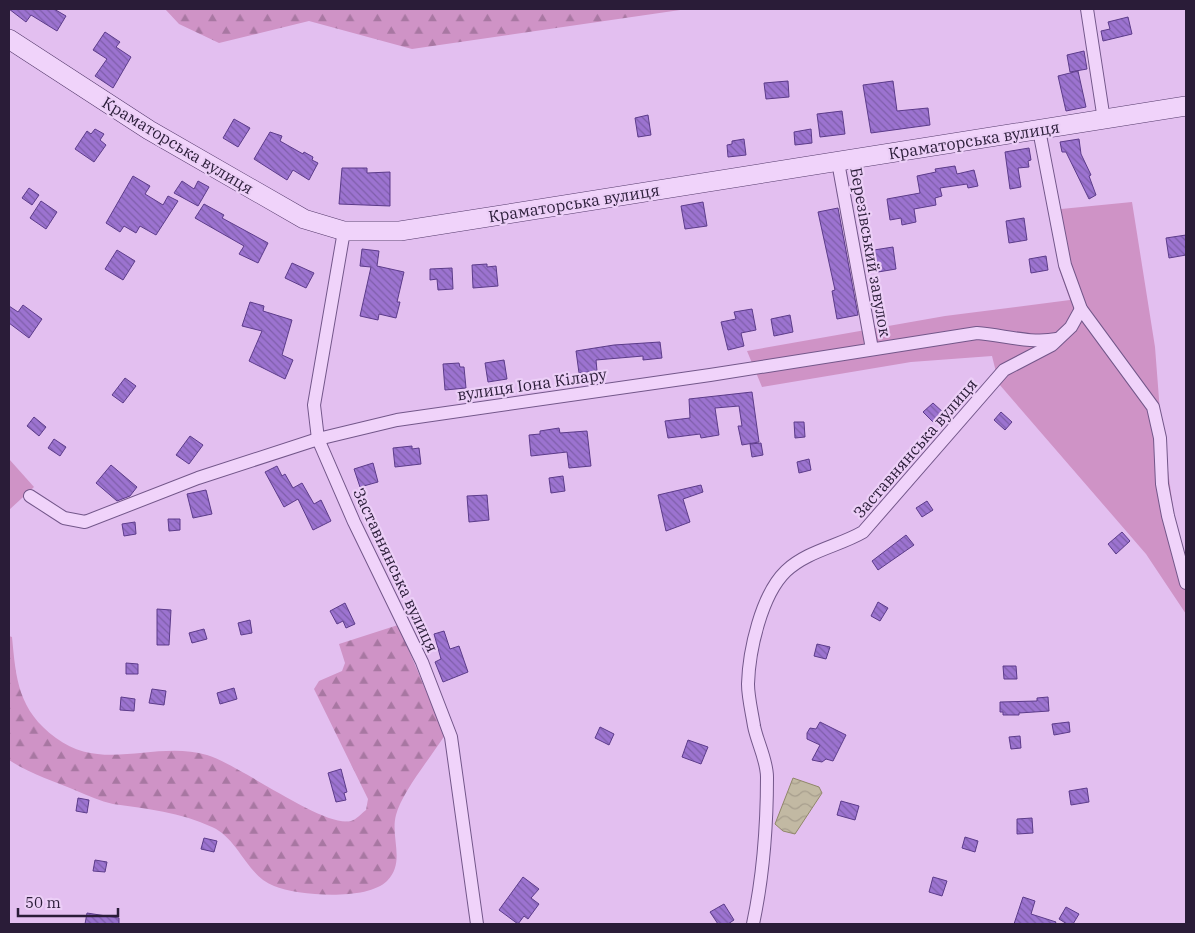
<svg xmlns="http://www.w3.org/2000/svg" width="1195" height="933" font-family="'IBM Plex Serif',serif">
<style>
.green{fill:#cf93c6}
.forest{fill:url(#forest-firs)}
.water{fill:url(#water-waves);stroke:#908769}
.building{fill:url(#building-back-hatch);stroke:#5c3b8a}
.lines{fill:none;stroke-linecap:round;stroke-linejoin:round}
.street-casing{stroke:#73578a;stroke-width:14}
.secondary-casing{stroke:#543a6b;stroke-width:20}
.street{stroke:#f0d3fa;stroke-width:12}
.secondary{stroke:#f0d3fa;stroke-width:19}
.labels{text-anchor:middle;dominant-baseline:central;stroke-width:4.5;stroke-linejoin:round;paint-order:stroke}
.street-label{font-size:16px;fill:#2a1c38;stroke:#eccff7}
</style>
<defs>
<pattern id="forest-firs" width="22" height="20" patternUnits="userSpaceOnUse" patternTransform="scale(1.25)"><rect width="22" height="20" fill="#cf93c6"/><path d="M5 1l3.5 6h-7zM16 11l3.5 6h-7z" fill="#a877a2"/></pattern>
<pattern id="water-waves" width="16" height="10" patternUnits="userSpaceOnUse" patternTransform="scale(1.25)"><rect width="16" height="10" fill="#c2b9a3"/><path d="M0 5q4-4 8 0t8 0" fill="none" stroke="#a79e8d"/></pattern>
<pattern id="building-back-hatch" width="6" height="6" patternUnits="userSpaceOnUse" patternTransform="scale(1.25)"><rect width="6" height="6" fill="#9c73d0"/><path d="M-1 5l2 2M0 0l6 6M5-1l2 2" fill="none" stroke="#7f5eaa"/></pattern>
</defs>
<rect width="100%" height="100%" fill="#e3bff0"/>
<g class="green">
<path d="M1132 202 1155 347 1160 412 1175 522 1186 561V614L1146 554 999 384 992 356 911 362 762 387 747 351 945 316 1070 300 1059 269 1051 210Z"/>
<path d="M9 459 34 487 9 510Z"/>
</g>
<g class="forest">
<path d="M165 9H687L412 49 309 21 219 43 179 24Z"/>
<path d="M398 625 445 735C431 757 402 792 396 815 390 837 406 862 387 881 367 901 298 896 274 886 246 875 239 839 212 827 180 812 147 809 113 804 100 801 89 796 77 791 54 781 30 774 9 760V636L12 637C16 679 18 710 56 738 103 773 155 740 207 755 240 765 324 828 351 821 356 820 362 813 366 810L368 799 314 689 319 681 342 671 345 663 339 644Z"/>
</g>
<path class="water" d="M793 778 819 787 822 793 795 834 783 831 775 824Z"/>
<g class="building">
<path d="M9 9H54L66 16 57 31 31 15 26 22Z"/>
<path d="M1128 17 1132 34 1103 41 1101 31 1110 29 1108 22Z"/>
<path d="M105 32 120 42 116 47 131 57 113 88 95 76 107 59 93 50Z"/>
<path d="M1084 51 1087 69 1070 72 1067 55Z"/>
<path d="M1078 71 1086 107 1066 111 1058 76Z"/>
<path d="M788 81 789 97 766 99 764 83Z"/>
<path d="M893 81 897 111 928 108 930 125 871 133 863 85Z"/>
<path d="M842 111 845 134 820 137 817 114Z"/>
<path d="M648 115 651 135 638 137 635 118Z"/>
<path d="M234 119 250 128 238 147 223 138Z"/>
<path d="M95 129 104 134 100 140 106 145 94 162 75 149 87 131 91 134Z"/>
<path d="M811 129 812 143 795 145 794 132Z"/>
<path d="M270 132 282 136 280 141 303 154 304 152 313 157 312 160 318 163 309 180 293 170 287 180 254 159Z"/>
<path d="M744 139 746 155 728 157 727 145 732 144V141Z"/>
<path d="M1079 139 1081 154 1091 175 1089 176 1096 195 1089 199 1066 152H1062L1060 142Z"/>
<path d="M1029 148 1031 160 1028 161 1029 167 1018 168 1021 187 1010 189 1005 152Z"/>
<path d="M955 166 957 174 974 170 978 186 968 188 967 184 940 188 942 196 935 198 936 205 914 209 916 222 902 225 901 218 890 220 887 199 920 193 917 176 936 172 935 169Z"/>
<path d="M342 168H367V173L390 172V206L339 204Z"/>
<path d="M133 176 150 186 145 194 163 205 168 196 178 201 156 235 140 226 136 233 124 226 120 232 106 223Z"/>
<path d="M182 181 194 189 198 181 209 187 198 206 174 193Z"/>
<path d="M29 188 39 195 32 205 22 198Z"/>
<path d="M41 201 57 212 46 229 30 218Z"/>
<path d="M703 202 707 226 685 229 681 206Z"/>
<path d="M204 204 224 215 222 218 268 243 258 263 239 254 244 246 195 218Z"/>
<path d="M838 208 858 315 837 319 832 291 835 290 818 212Z"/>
<path d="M1024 218 1027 240 1009 243 1006 221Z"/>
<path d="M1186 235V255L1169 258 1166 238Z"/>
<path d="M893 247 896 269 878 272 874 250Z"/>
<path d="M362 249 379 251 377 266 404 272 397 302H400L396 318 379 314 378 320 360 316 371 267 360 266Z"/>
<path d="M117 250 135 261 123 280 105 269Z"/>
<path d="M1046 256 1048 270 1031 273 1029 259Z"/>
<path d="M292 263 314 273 306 288 285 278Z"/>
<path d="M487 264V267L496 266 498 286 473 288 472 265Z"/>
<path d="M452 268 453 289 438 290 437 279 430 280V269Z"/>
<path d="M250 302 264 306 263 311 292 320 282 355 293 360 285 379 249 361 262 331 242 326Z"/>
<path d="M23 305 42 319 29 338 9 323V306L18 312Z"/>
<path d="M752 309 756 330 741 333 744 346 728 350 721 322 736 319 734 312Z"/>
<path d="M790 315 793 332 774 336 771 319Z"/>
<path d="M660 342 662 358 643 360V356L596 360 597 371 579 373 576 351 614 345Z"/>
<path d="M504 360 507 379 488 382 485 363Z"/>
<path d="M459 363 460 367H464L466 388 445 390 443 364Z"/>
<path d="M125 378 136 386 123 403 112 395Z"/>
<path d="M752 392 759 442 742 445 738 426H742L739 406 715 408 719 435 701 438 700 434 668 438 665 421 690 418 689 399Z"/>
<path d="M933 403 945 414 935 424 923 412Z"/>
<path d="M1001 412 1012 422 1005 430 994 420Z"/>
<path d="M34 417 46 427 39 436 27 426Z"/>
<path d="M794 422H804L805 437 795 438Z"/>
<path d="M559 428 560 433 587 431 591 466 569 468 567 452 531 456 529 435 540 434V431Z"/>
<path d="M190 436 203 445 189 464 176 455Z"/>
<path d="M54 439 66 447 60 456 48 448Z"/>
<path d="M761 443 763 455 752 457 750 444Z"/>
<path d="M412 446V449L419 448 421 464 395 467 393 448Z"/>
<path d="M809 459 811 470 799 473 797 462Z"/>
<path d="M373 463 378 482 360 487 354 469Z"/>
<path d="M111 465 137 487 130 496 117 501 96 483Z"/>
<path d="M277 466 282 476 285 474 293 488 302 483 314 504 321 500 331 521 313 530 298 499 284 507 265 472Z"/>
<path d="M563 476 565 491 551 493 549 478Z"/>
<path d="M701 485 703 492 683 499 690 522 666 531 658 495Z"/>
<path d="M206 490 212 514 193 518 187 494Z"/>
<path d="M487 495 489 520 469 522 467 496Z"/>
<path d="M927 501 933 510 922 517 916 508Z"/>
<path d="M168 519H180V530L169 531Z"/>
<path d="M135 522 136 534 124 536 122 524Z"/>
<path d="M1122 532 1130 541 1116 554 1108 544Z"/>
<path d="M906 535 914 545 878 570 872 561Z"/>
<path d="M878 602 888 608 880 621 871 616Z"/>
<path d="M345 603 355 624 346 628 343 621 337 624 330 611Z"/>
<path d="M157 609 171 610 169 645H157Z"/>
<path d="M250 620 252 633 241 635 238 623Z"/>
<path d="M204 629 207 639 192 643 189 633Z"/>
<path d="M444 631 450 649 459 646 468 672 443 682 435 662 441 659 434 634Z"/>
<path d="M817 644 830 647 826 659 814 656Z"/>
<path d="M126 663 138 664V674H126Z"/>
<path d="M1003 666H1016L1017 679H1004Z"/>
<path d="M234 688 237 699 220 704 217 693Z"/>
<path d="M152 689 166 691 164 705 149 703Z"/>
<path d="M121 697 135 699 134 711 120 710Z"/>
<path d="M1048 697 1049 711 1019 713V715H1003V712H1000V702L1037 701V698Z"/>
<path d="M820 722 846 735 833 761 826 759 822 762 812 760 820 745 807 739V733L810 728 816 729Z"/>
<path d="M1069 722 1070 732 1054 735 1052 724Z"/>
<path d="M600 727 614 734 609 745 595 738Z"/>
<path d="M1020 736 1021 748 1011 749 1009 737Z"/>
<path d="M688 740 708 747 701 764 682 757Z"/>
<path d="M341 769 347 792 344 793 346 800 336 802 328 773Z"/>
<path d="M1087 788 1089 802 1071 805 1069 791Z"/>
<path d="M78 798 89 800 87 813 76 811Z"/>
<path d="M841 801 859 806 855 820 837 815Z"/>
<path d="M1032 818 1033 833 1017 834V819Z"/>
<path d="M965 837 978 841 975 852 962 848Z"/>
<path d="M204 838 217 841 214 852 201 849Z"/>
<path d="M95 860 107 862 105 872 93 871Z"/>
<path d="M523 877 539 889 531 898 539 904 528 919 524 916 518 924 499 910Z"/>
<path d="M933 877 947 881 942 896 929 892Z"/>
<path d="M1023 897 1035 901 1031 914 1056 922 1055 924H1014Z"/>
<path d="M724 904 734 920 728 924H718L710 912Z"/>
<path d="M1066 907 1079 914 1073 924H1067L1059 919Z"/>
<path d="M87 913 119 918V924H85Z"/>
</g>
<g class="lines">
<defs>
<g id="street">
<path d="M1087 9 1104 120"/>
<path d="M1039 130 1065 265 1081 309 1153 407 1160 438 1162 484 1168 516 1186 583"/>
<path d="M838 162 872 349"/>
<path d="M344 231 314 405 318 439 354 522 422 662 451 737 477 924"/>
<path d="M30 496 64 518 85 522 198 478 318 439 397 420 710 375 977 333C1004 335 1030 344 1057 339"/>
<path d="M753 924C763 877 767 826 767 777 767 760 757 742 754 726 752 713 748 697 748 684 749 651 761 595 786 571 807 551 839 546 863 532L1004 370 1052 345 1071 327 1081 309"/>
</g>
<path id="secondary" d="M9 39 149 130 304 219 344 231H400L1186 106"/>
</defs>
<use href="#street" class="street-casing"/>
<use href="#secondary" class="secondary-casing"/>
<use href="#street" class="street"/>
<use href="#secondary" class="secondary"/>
</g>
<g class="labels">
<g class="street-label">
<text transform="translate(974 140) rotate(-9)">Краматорська вулиця</text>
<text transform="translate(178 145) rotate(31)">Краматорська вулиця</text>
<text transform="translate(574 203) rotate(-9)">Краматорська вулиця</text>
<text transform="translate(871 252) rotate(80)">Березівський завулок</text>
<text transform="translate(532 384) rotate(-8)">вулиця Іона Кілару</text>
<text transform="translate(915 448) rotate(-49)">Заставнянська вулиця</text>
<text transform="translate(396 570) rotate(65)">Заставнянська вулиця</text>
</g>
</g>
<rect width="1195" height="933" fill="none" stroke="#2a1c38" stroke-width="20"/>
<path d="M18 908v8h100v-8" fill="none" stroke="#2a1c38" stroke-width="2.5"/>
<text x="25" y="908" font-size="15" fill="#2a1c38" stroke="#eccff7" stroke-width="4" paint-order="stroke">50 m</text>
</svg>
